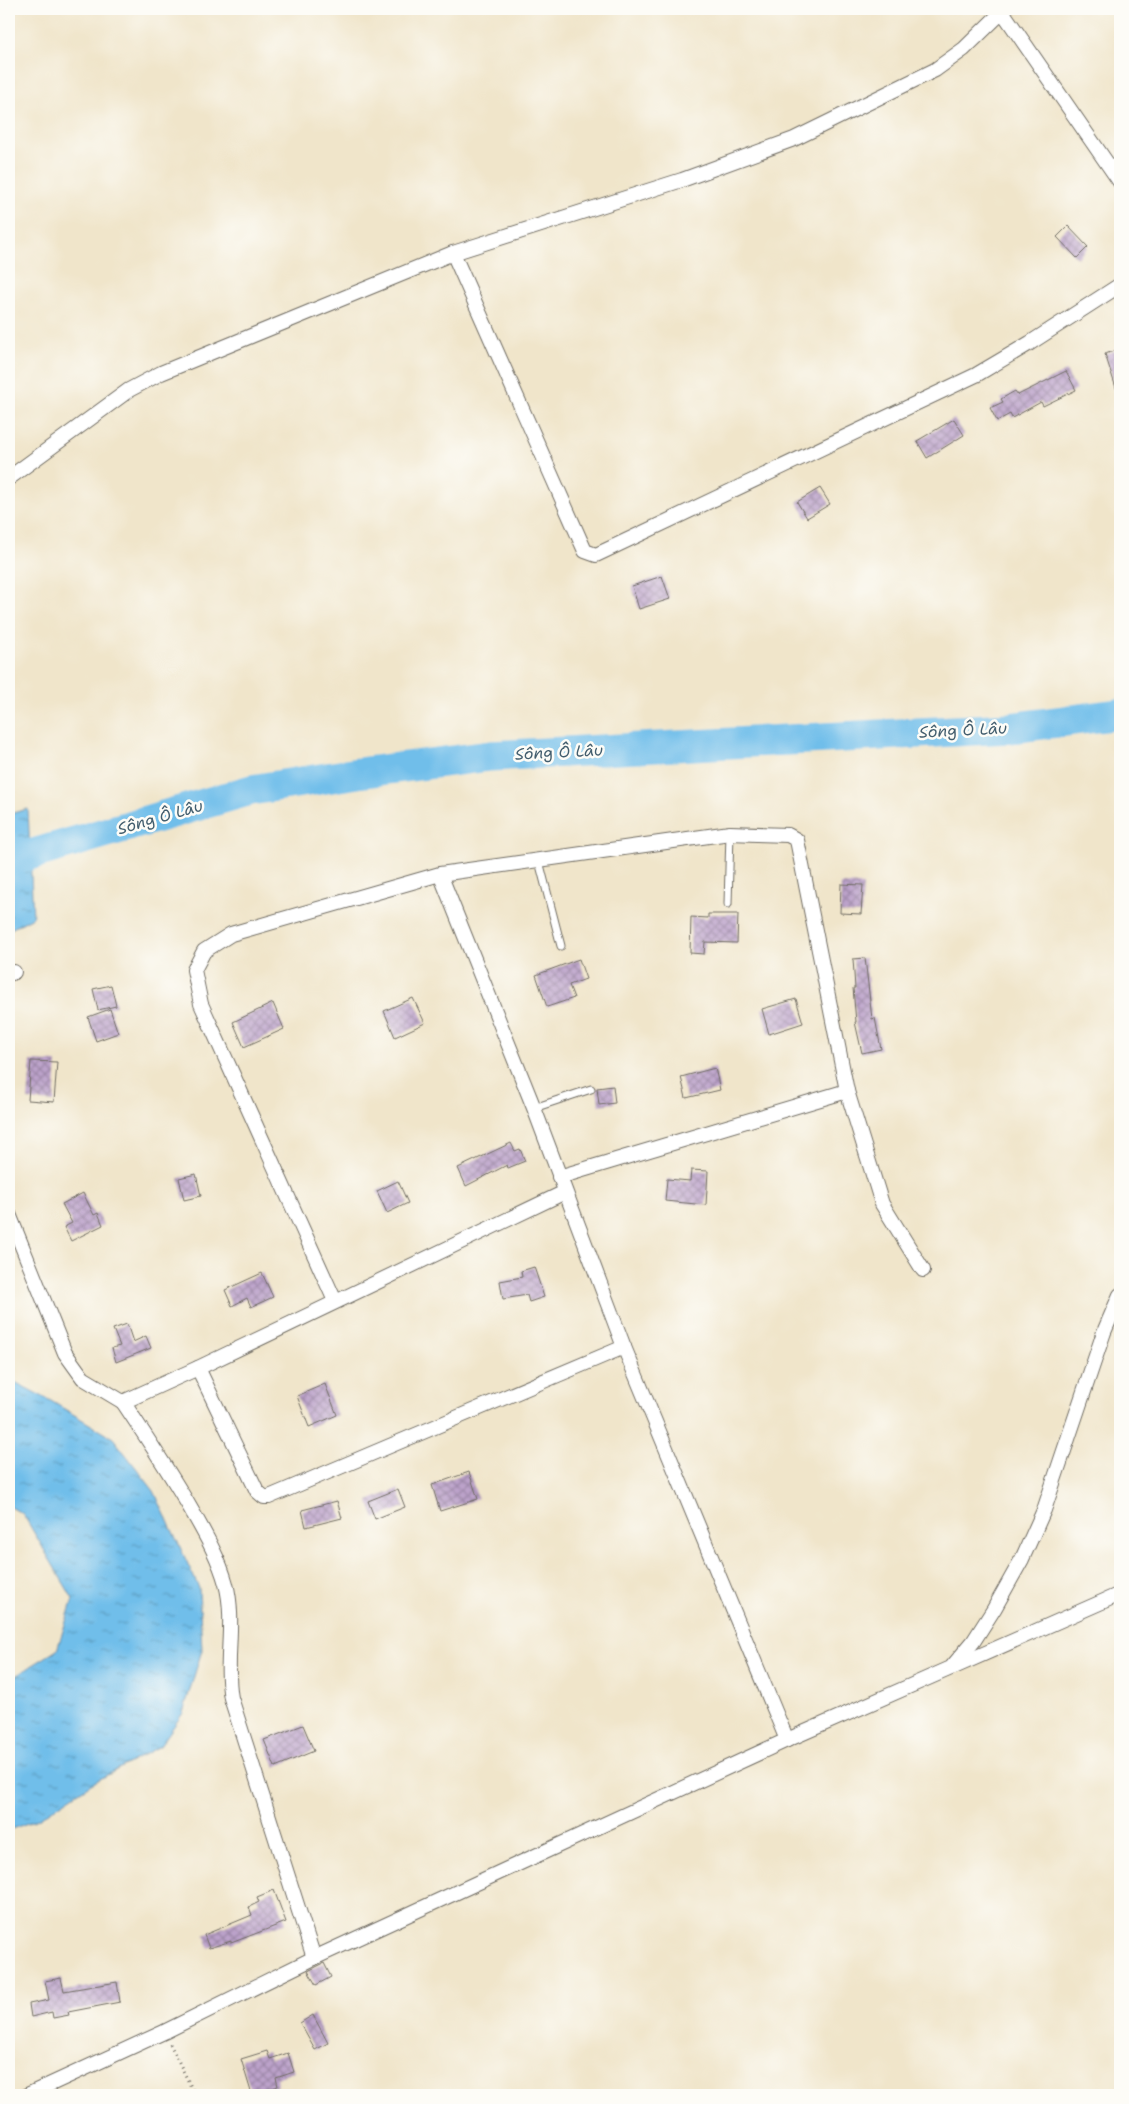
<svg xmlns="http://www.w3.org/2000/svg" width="1129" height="2104" font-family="'Shantell Sans',sans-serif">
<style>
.water{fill:url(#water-ripples);stroke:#4e748a}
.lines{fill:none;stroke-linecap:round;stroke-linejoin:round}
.river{stroke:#70beea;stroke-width:31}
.building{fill:url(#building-cross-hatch)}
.service-casing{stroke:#706c63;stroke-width:9}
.minor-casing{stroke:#706c63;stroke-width:16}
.path{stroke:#706c63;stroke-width:3;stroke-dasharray:1 4;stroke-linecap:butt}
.service{stroke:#fff;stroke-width:7}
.minor{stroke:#fff;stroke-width:14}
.labels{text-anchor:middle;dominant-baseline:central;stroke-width:5;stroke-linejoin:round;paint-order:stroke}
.water-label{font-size:16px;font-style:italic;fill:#435e6e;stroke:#fdfcf7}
</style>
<defs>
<pattern id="water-ripples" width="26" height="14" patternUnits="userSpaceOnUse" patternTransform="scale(1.25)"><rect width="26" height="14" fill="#70beea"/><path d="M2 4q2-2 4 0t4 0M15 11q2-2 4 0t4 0" fill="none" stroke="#5c9bbe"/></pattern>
<pattern id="building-cross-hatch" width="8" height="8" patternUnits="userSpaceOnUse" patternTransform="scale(1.25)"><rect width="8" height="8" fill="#bca2ca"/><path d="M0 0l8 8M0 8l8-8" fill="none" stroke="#9984a4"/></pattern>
</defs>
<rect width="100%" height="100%" fill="#fdfcf7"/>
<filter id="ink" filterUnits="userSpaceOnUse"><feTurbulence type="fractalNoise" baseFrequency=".02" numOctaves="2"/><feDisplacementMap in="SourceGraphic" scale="10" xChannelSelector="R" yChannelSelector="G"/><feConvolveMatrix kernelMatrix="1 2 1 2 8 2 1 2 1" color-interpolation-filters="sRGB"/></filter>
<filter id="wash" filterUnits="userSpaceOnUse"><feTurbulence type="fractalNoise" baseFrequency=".0096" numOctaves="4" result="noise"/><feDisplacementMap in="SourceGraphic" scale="20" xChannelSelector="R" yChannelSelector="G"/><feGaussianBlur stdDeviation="1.12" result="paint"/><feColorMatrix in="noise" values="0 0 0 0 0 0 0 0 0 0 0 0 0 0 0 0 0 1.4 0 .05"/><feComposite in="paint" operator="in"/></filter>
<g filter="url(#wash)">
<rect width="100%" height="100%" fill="#f0e5ca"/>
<g class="water">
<path d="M28 809 33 917 9 930V814Z"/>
<path d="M9 1379 51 1401 113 1438 154 1491 199 1588 202 1650 183 1713 160 1746 91 1784 38 1819 9 1830V1680L57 1650 73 1599 23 1514 9 1506Z"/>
</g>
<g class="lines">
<path class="river" d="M9 861 251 790 358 773 490 756 1010 728 1120 714"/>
</g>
<g id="blocks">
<g class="building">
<path d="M1068 226 1088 247 1077 258 1057 237Z"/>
<path d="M1120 349V391H1117L1105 354Z"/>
<path d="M1066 371 1076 390 1043 406 1041 402 1012 418 1010 414 997 421 990 408 1003 402 1001 399 1015 391 1018 395Z"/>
<path d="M954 419 964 435 927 458 917 441Z"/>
<path d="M820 488 830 504 807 518 797 502Z"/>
<path d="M662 576 670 599 639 609 632 586Z"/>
<path d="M841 884 863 885 861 914 840 913Z"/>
<path d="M708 914H738L737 943 705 942 704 954 690 953 691 917 708 918Z"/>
<path d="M865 958 872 1019 875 1018 881 1049 862 1053 855 1022H856L853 988H855L853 959Z"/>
<path d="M579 959 586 979 569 985 574 998 547 1007 536 975Z"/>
<path d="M111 985 116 1006 98 1010 93 989Z"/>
<path d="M413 998 425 1023 395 1037 384 1011Z"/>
<path d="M796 999 803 1023 769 1034 762 1009Z"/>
<path d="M273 1003 284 1029 244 1047 233 1022Z"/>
<path d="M110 1009 118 1033 96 1041 88 1017Z"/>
<path d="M31 1061 57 1062 54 1102 28 1100Z"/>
<path d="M715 1068 720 1090 686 1098 681 1077Z"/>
<path d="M613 1086 615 1103 599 1105 597 1088Z"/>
<path d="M511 1143 515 1151 520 1149 525 1161 508 1168 507 1165 466 1186 458 1168Z"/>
<path d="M691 1170 708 1171 706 1205 665 1201 667 1179 690 1181Z"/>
<path d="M196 1174 201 1196 184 1200 179 1178Z"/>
<path d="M398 1181 408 1203 387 1213 377 1191Z"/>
<path d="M83 1193 94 1215 98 1213 103 1225 71 1241 64 1227 72 1223 62 1204Z"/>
<path d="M534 1267 544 1297 529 1302 527 1295 503 1299 500 1281 522 1277 521 1271Z"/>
<path d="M262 1273 273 1297 251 1307 247 1298 232 1306 225 1290Z"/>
<path d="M127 1324 133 1342 146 1336 151 1348 116 1362 112 1348 120 1346 113 1329Z"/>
<path d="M325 1384 337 1415 309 1427 297 1396Z"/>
<path d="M469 1472 478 1499 440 1511 432 1485Z"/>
<path d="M398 1489 405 1507 375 1519 368 1501Z"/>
<path d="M337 1501 342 1518 306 1527 302 1510Z"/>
<path d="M303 1725 314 1751 275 1767 264 1740Z"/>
<path d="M274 1890 286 1922 231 1943V1941L209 1948 204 1935 252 1915 249 1907 259 1902 257 1897Z"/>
<path d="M324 1963 331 1977 316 1985 308 1971Z"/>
<path d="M61 1978 64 1991 117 1982 120 2002 68 2012 69 2015 53 2018 52 2012 31 2017 29 2004 49 2000 45 1981Z"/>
<path d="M313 2015 328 2043 315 2050 300 2023Z"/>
<path d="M267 2051 270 2059 288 2053 294 2072 276 2078 278 2086 252 2095 241 2059Z"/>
</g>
</g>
</g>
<g filter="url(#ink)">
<use href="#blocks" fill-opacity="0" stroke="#706c63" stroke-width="1"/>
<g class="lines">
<defs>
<g id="service">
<path d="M539 861 561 946"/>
<path d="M728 904 730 833"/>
<path d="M534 1108 591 1089"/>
</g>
<g id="minor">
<path d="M1002 11 1120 182"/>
<path d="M453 253 585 551 596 555 976 375 1030 343 1120 285"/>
<path d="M9 478 129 390 161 373 453 253 682 180 794 139 935 70 964 49 1005 9"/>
<path d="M440 874 534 1108 624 1347 787 1740"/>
<path d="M9 974 14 972"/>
<path d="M559 1177 847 1091"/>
<path d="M9 1214 65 1353 83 1378 123 1402 198 1368 565 1192"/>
<path d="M335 1301 201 1004 194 970 204 951 231 934 440 874 730 833 788 835 797 840 847 1091 882 1204 923 1270"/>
<path d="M198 1368 257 1491 264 1497H269L624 1347"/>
<path d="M123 1402C147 1438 171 1474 192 1511 205 1534 219 1558 226 1584 236 1621 224 1660 231 1698L314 1958"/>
<path d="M954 1667 1120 1594"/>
<path d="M27 2095 164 2032 314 1958 787 1740 951 1668 973 1642 994 1609 1022 1559 1044 1510 1104 1332 1120 1295"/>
</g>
</defs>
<use href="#service" class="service-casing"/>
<use href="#minor" class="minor-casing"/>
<path class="path" d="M170 2044 195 2095"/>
<use href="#service" class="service"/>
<use href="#minor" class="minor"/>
</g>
</g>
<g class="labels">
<g class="water-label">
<text transform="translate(963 730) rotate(-3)">Sông Ô Lâu</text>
<text transform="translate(559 752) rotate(-3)">Sông Ô Lâu</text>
<text transform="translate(160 817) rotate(-16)">Sông Ô Lâu</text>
</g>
</g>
<rect width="1129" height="2104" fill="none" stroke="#fdfcf7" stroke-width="30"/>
</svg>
